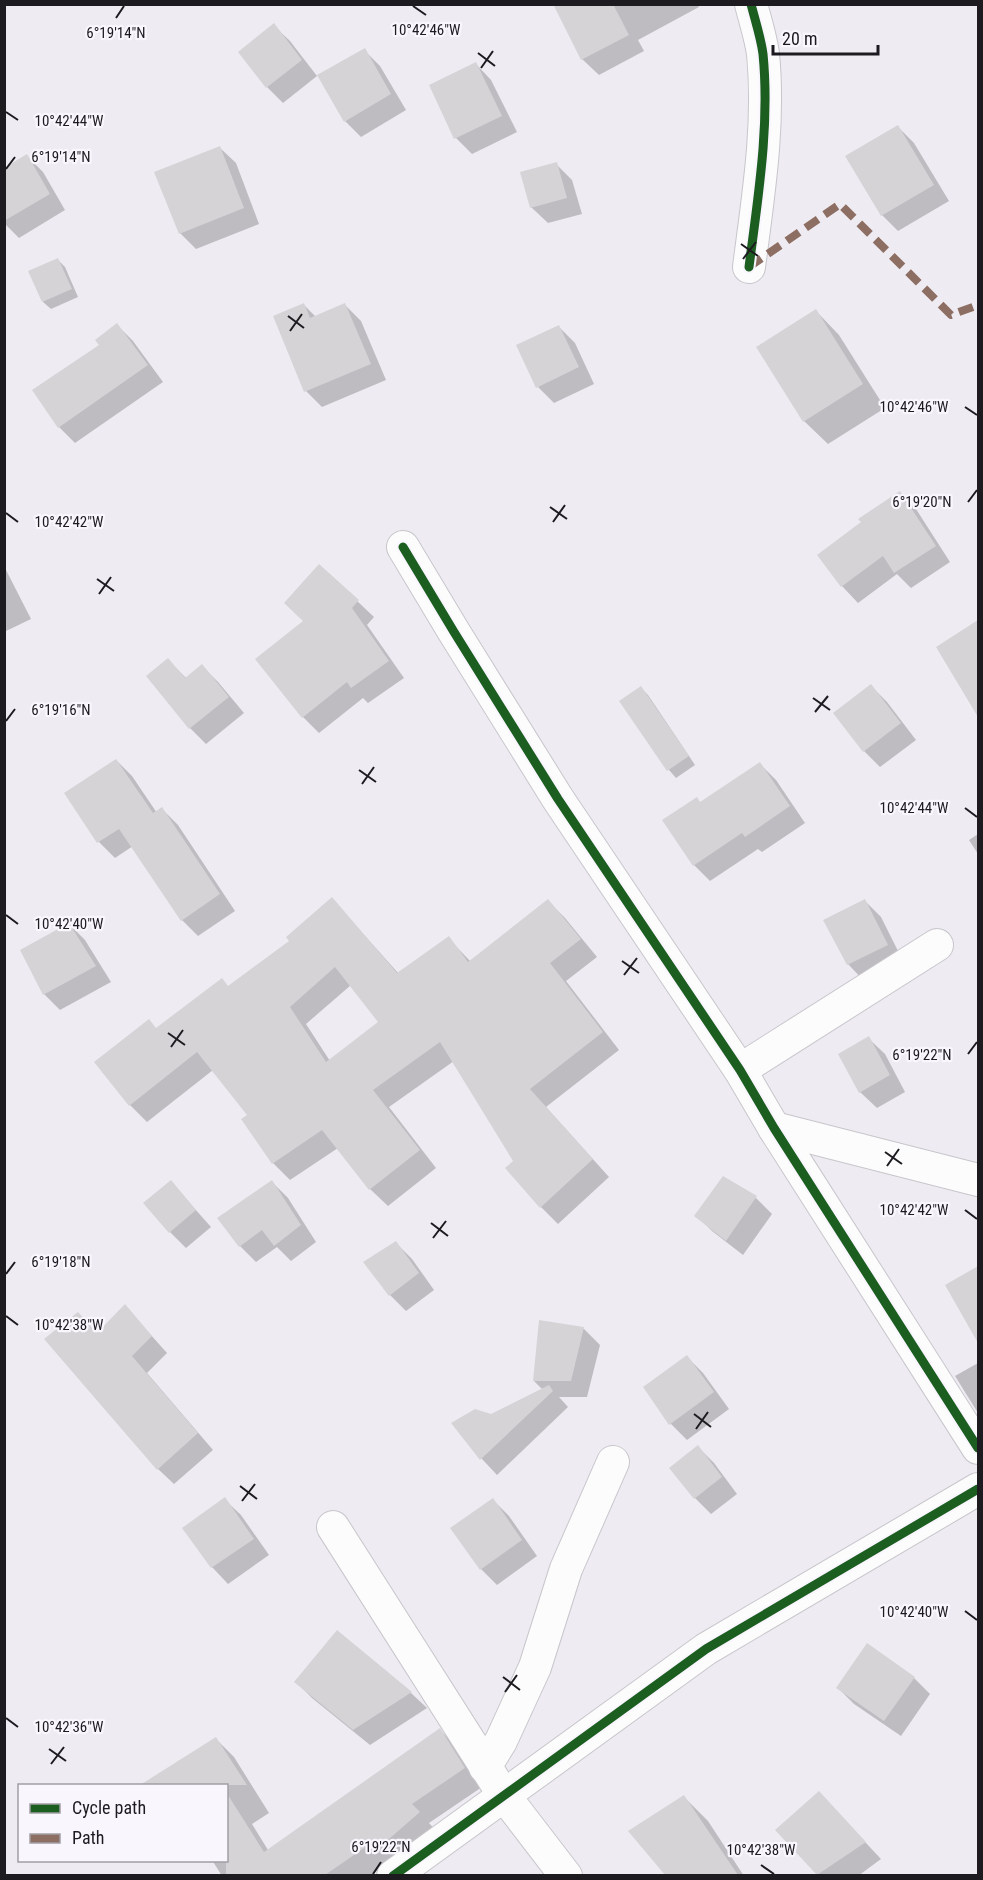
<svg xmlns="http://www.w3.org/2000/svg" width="983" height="1880" font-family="'Roboto Condensed',sans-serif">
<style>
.shadow{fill:#0003;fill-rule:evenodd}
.building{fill:#d6d3d7;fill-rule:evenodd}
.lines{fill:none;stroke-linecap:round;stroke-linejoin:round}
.minor-casing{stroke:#c8c6cb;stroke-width:34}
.minor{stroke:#fcfcfd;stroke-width:32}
.quiet{stroke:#8d6e63;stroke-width:8;stroke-dasharray:15 8;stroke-linecap:butt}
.cycleway-casing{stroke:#faf6fe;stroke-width:13}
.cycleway{stroke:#1b5e20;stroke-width:9}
.ticks{fill:none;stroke:#1d1b1f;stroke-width:2}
.ticks-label{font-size:15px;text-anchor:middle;fill:#1d1b1f;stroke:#faf6fe;stroke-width:4.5;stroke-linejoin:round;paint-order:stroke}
</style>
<rect width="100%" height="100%" fill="#eeebf2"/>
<g class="shadow">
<path d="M558 4H697L699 7 638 40 644 51 599 75 582 59Z"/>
<path d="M273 25 290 41 317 76 283 103 267 87Z"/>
<path d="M364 50 380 66 406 110 361 137 345 121Z"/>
<path d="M475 63 491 80 517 132 472 154 456 138Z"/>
<path d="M898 127 914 143 949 201 898 231 882 215Z"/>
<path d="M219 147 236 163 259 224 196 249 180 233Z"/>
<path d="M27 156 43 172 65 210 19 238 4 223V170Z"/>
<path d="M556 164 572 180 582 214 548 223 531 207Z"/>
<path d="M57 259 65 267 78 297 51 309 43 302Z"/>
<path d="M303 304 316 317 345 305 361 321 386 380 322 407 306 391Z"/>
<path d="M816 311 839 335 885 408 828 444 804 421Z"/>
<path d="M117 325 133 341 163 382 75 443 59 427 35 391 101 346Z"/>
<path d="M559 327 575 343 594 384 554 403 538 387Z"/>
<path d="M900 493 916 509 950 562 911 588 897 574 858 603 842 586 819 556Z"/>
<path d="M4 566 31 619 4 632Z"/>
<path d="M320 566 374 617 367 625 404 678 368 703 363 698 319 733 303 717 304 622Z"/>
<path d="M978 622V706L966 693 938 647Z"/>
<path d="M168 660 187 679 202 666 218 682 244 713 206 744 190 728 148 677Z"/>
<path d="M871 686 887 702 916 740 880 767 864 751Z"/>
<path d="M641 688 648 695 695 765 676 778 669 770Z"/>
<path d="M116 760 132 776 157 813 162 809 178 825 235 911 198 936 182 920 133 846 115 858 99 842 66 794Z"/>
<path d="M760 764 776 780 805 823 762 852 758 849 710 881 694 865 664 821 701 804Z"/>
<path d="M978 834V854L969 840Z"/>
<path d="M332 899 399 974 448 938 471 962 548 901 565 918 597 957 566 981 619 1050 546 1107 609 1177 558 1224 541 1207 454 1061 389 1107 436 1168 388 1206 370 1189 338 1148 290 1180 273 1163 249 1115 213 1070 147 1122 130 1105 156 1029 228 987 291 941ZM351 985 380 1022 330 1061 306 1024Z"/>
<path d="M865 901 881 917 903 961 864 981 848 964Z"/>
<path d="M69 924 85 940 111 982 60 1010 44 994Z"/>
<path d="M868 1038 885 1054 905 1092 877 1108 860 1092 840 1055Z"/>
<path d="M171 1182 211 1227 186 1248 170 1232Z"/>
<path d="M272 1182 288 1198 316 1242 291 1261 277 1247 256 1262 240 1246Z"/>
<path d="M756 1198 772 1214 743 1255 712 1231 696 1215Z"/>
<path d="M396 1243 412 1259 434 1290 406 1311 390 1295Z"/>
<path d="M978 1267V1340L947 1286Z"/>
<path d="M125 1306 167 1353 147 1373 213 1450 174 1484 158 1469 98 1334Z"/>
<path d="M541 1322 584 1329 600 1345 587 1397H559L568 1407 497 1475 482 1459 453 1424 491 1416 543 1390 534 1381Z"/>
<path d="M687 1357 703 1373 729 1409 687 1440 671 1424 645 1387Z"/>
<path d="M978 1363V1413L955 1376Z"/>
<path d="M698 1447 714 1463 737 1494 711 1514 695 1498Z"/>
<path d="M224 1499 241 1515 269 1555 228 1584 212 1567 184 1528Z"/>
<path d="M493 1500 509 1516 537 1556 497 1585 481 1569Z"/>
<path d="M337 1632 411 1693 427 1708 370 1745 312 1698 296 1682Z"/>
<path d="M914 1678 930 1694 901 1736 854 1704 838 1688Z"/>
<path d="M440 1730 458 1748 482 1787 429 1823 437 1832 369 1876H222L212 1860H226V1786H178L168 1769 216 1739 234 1757 269 1813 252 1824 268 1850Z"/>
<path d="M684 1797 708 1821 744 1876H667L630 1832Z"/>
<path d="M835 1810 881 1859 858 1876H819L777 1830Z"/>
</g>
<g class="building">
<path d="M553 4H613L629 35 581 60Z"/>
<path d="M274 23 302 60 266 88 238 52Z"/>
<path d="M365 48 391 94 344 122 317 75Z"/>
<path d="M476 62 502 116 454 139 429 85Z"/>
<path d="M898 125 934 185 881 216 845 156Z"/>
<path d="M220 146 244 208 179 234 154 172Z"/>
<path d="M27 154 50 194 4 221V168Z"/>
<path d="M557 162 567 198 530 208 520 172Z"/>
<path d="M58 258 72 289 42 302 28 271Z"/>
<path d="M304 303 310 318 345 303 371 364 304 392 273 316Z"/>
<path d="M816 309 863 384 803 422 756 347Z"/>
<path d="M117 323 148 365 58 428 32 390 99 345 95 340Z"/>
<path d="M559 325 579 367 536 388 516 345Z"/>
<path d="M900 491 936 546 894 573 883 556 841 587 817 555 861 522 858 519Z"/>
<path d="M319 564 359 600 352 608 389 661 351 688 347 682 302 718 255 659 303 621 284 603Z"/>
<path d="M978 620V717L936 647Z"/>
<path d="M168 658 185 678 202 664 229 697 189 729 146 676Z"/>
<path d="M871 684 901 723 863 752 833 713Z"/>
<path d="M641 686 689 756 667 771 619 701Z"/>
<path d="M116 759 153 813 162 807 220 894 181 921 119 829 97 843 64 793Z"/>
<path d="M760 762 790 806 745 837 742 833 693 866 662 820 697 797 700 802Z"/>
<path d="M332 897 397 973 449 936 468 962 548 899 581 939 550 963 603 1032 530 1089 593 1159 540 1208 505 1168 513 1161 440 1042 373 1090 420 1150 369 1190 322 1130 272 1164 241 1119 247 1115 197 1052 129 1106 94 1062 149 1019 156 1028 222 978 228 986 289 941 286 937ZM335 967 378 1022 326 1062 290 1007Z"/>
<path d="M865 899 888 945 847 965 823 920Z"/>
<path d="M69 923 96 966 43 995 20 950Z"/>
<path d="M869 1036 890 1075 859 1093 838 1054Z"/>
<path d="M723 1176 757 1196 726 1241 694 1216Z"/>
<path d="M171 1180 196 1210 169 1233 143 1203Z"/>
<path d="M272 1180 301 1225 274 1246 262 1230 239 1247 217 1218Z"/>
<path d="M396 1241 419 1273 389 1296 363 1262Z"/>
<path d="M978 1266V1343L945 1285Z"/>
<path d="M125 1304 152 1336 132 1356 198 1433 157 1470 44 1339 78 1312 97 1333Z"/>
<path d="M539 1320 584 1327 571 1381H533Z"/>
<path d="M687 1355 714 1392 669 1425 643 1387Z"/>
<path d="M549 1385 553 1391 480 1460 451 1423 475 1409 491 1414Z"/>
<path d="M698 1445 722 1477 694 1499 669 1468Z"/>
<path d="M225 1497 254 1539 211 1568 182 1528Z"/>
<path d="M493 1498 522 1540 480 1570 450 1528Z"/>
<path d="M337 1630 412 1692 353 1730 294 1682Z"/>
<path d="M867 1643 915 1677 884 1721 836 1688Z"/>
<path d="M440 1728 465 1768 412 1804 420 1812 382 1845 377 1839 325 1875H226V1792L264 1852Z"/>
<path d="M216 1737 247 1785H140Z"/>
<path d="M819 1791 866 1842 817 1875 775 1830Z"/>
<path d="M684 1795 738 1875H665L628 1831Z"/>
</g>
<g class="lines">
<defs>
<g id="minor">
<path d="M749 267C758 197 770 125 763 54 761 38 755 20 751 4"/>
<path d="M403 547 454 632 558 799 740 1070 774 1128 978 1448"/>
<path d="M740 1070 937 945"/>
<path d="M774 1128 978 1180"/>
<path d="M333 1527 503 1794 566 1876"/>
<path d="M485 1767 501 1741 535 1667 566 1569 613 1462"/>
<path d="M393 1876 706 1649 978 1489"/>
</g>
</defs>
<use href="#minor" class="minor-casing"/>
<use href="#minor" class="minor"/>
<path class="quiet" d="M749 267 840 204 951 315 978 305"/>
<defs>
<g id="cycleway">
<path d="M749 267C758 197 770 125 763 54 761 38 755 20 751 4"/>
<path d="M403 547 454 632 558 799 740 1070 774 1128 978 1448"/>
<path d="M393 1876 706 1649 978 1489"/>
</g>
</defs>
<use href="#cycleway" class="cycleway-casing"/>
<use href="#cycleway" class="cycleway"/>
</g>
<path class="ticks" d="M413 6 426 15M116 18 124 6M478 53 495 66M481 68 493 51M6 112 18 120M6 169 15 157M741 244 758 256M743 259 756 242M288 316 304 328M290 331 302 314M965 407 977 415M968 502 977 490M550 507 567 519M6 513 18 522M553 522 565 505M97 579 114 591M99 594 111 577M813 698 830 710M815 712 828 696M6 721 15 709M359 770 376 782M362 784 374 767M965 808 977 817M6 915 18 924M622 961 639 973M624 975 637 958M168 1033 185 1045M171 1047 183 1030M968 1054 977 1042M885 1152 902 1164M887 1166 899 1149M965 1210 977 1219M431 1223 448 1236M433 1238 446 1221M6 1274 15 1262M6 1316 18 1325M694 1414 711 1427M696 1429 708 1412M240 1486 257 1499M242 1501 255 1484M965 1611 977 1620M503 1677 520 1690M505 1692 517 1675M6 1718 18 1727M49 1749 66 1761M51 1764 64 1747M761 1865 774 1874M373 1874 381 1862"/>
<g class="ticks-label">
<text x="426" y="35">10°42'46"W</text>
<text x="116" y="38">6°19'14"N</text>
<text x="69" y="126">10°42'44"W</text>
<text x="61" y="162">6°19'14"N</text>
<text x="914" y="412">10°42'46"W</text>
<text x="922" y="507">6°19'20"N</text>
<text x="69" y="527">10°42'42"W</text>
<text x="61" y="715">6°19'16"N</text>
<text x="914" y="813">10°42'44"W</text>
<text x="69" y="929">10°42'40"W</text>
<text x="922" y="1060">6°19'22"N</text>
<text x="914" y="1215">10°42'42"W</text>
<text x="61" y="1267">6°19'18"N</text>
<text x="69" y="1330">10°42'38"W</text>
<text x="914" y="1617">10°42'40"W</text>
<text x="69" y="1732">10°42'36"W</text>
<text x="381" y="1852">6°19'22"N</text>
<text x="761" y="1855">10°42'38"W</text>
</g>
<rect width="983" height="1880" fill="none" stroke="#1d1b1f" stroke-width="12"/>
<rect x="18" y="1784" width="210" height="78" fill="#faf6fe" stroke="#a29ea5" stroke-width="1.5"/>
<rect x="30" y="1804" width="30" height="9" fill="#1b5e20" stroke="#a29ea5" stroke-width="1.5"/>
<text x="72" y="1814" font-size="18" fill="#1d1b1f">Cycle path</text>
<rect x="30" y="1834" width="30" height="9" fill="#8d6e63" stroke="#a29ea5" stroke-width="1.5"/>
<text x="72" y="1844" font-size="18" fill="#1d1b1f">Path</text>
<path d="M773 45v9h105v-9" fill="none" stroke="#1d1b1f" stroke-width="3"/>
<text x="782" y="45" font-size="18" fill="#1d1b1f" stroke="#faf6fe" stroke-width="4.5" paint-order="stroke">20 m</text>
</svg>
